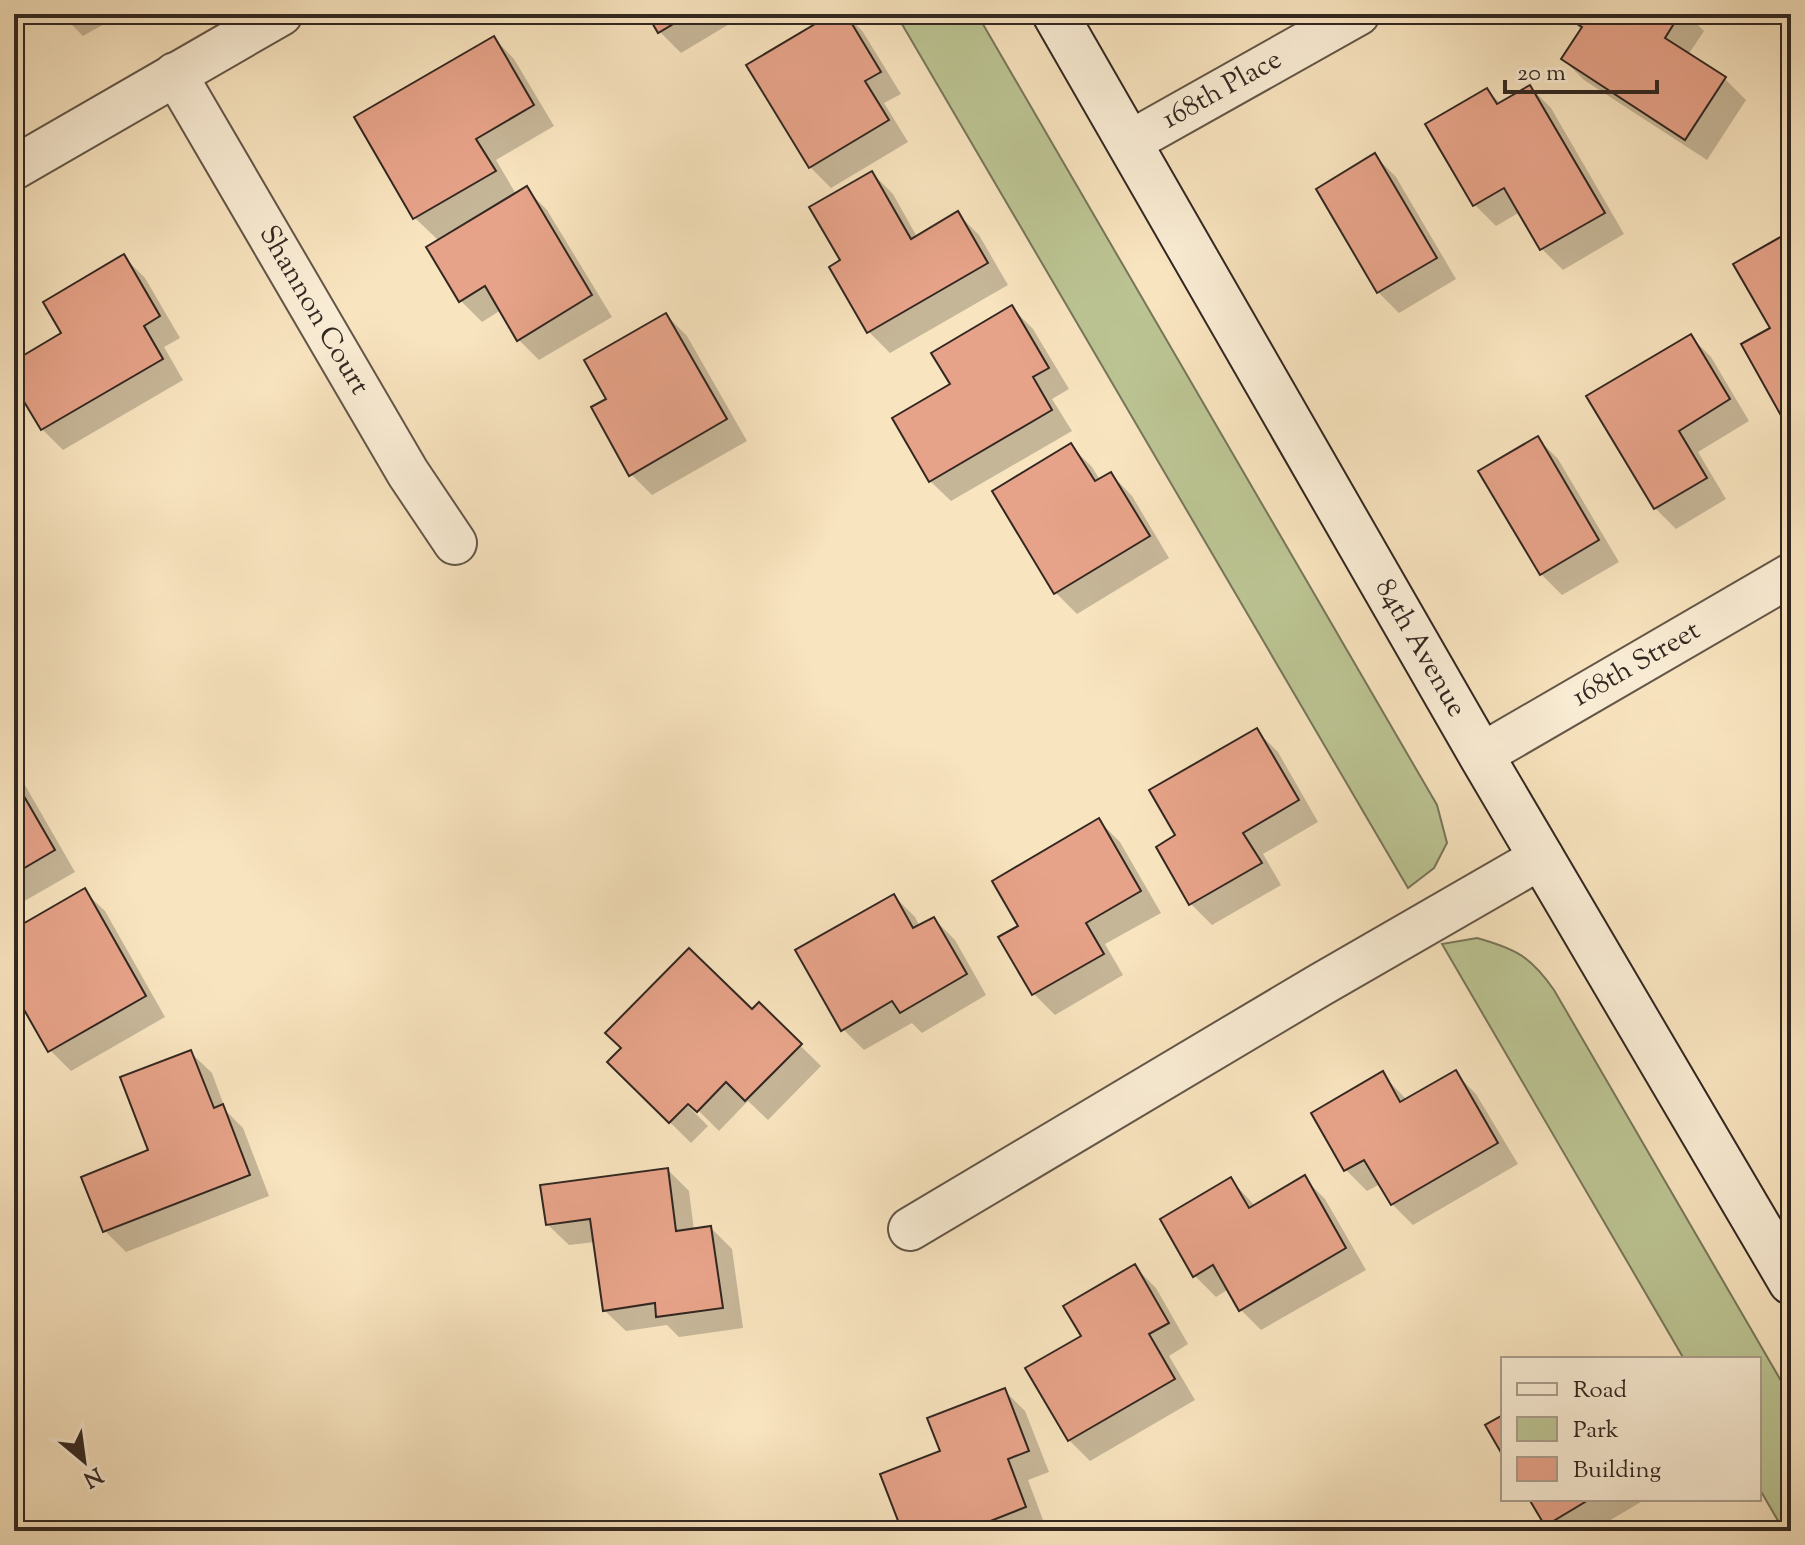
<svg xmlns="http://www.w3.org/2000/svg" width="1805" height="1545" font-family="'Sorts Mill Goudy',serif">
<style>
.green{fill:#bcc493;stroke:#77765a;stroke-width:2}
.shadow{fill:#0003}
.building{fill:#e7a389;stroke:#322721;stroke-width:2}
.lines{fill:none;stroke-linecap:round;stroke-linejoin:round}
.street-casing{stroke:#645648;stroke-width:46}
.secondary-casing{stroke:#322721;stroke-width:48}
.street{stroke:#faedd5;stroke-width:42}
.secondary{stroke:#faedd5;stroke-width:44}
.labels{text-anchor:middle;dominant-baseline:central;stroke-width:8;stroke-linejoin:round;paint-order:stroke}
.street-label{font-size:28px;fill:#322721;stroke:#faedd5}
</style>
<rect width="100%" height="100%" fill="#f8e4bf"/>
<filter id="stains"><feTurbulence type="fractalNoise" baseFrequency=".0025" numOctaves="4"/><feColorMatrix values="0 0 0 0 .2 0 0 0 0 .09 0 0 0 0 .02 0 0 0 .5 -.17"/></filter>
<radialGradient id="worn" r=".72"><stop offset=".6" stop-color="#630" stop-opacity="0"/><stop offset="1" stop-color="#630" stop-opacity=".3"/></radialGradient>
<g class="green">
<path d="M896 14H977L1437 805 1447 843 1434 868 1408 888Z"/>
<path d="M1477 938C1516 949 1530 956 1554 990L1791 1398V1531H1784L1759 1488V1359H1684L1442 944Z"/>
</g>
<g class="shadow">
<path d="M61 14H122L83 36Z"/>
<path d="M649 14H746L681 53 660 32Z"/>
<path d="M836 14H846L863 32 901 94 884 103 908 142 831 188 810 167Z"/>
<path d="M1569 14H1687L1704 31 1688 55 1725 79 1746 100 1707 160 1584 80 1563 59 1582 31 1568 16Z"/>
<path d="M494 38 514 59 554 126 496 160 516 194 526 189 547 210 612 317 539 360 518 339 501 310 482 322 461 301 429 247 439 241 415 218Z"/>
<path d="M1530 87 1551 108 1624 234 1563 270 1542 249 1520 212 1496 226 1475 205 1487 90 1501 104Z"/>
<path d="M1375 156 1396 177 1456 279 1399 313 1378 292Z"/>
<path d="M872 173 893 194 917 237 958 214 979 235 1008 285 890 353 869 332 842 260Z"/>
<path d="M124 257 145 278 180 338 164 347 183 380 63 450 42 429 14 381V363L64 334Z"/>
<path d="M1012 308 1033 329 1069 389 1052 399 1072 431 951 501 930 481 953 385Z"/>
<path d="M666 315 687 336 747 441 652 495 631 474 609 400Z"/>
<path d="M1690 336 1711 357 1749 421 1698 452 1726 499 1676 529 1655 508Z"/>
<path d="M1537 438 1558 459 1619 562 1562 595 1541 574Z"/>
<path d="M1071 446 1092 467 1100 480 1111 474 1132 496 1169 558 1077 614 1056 593Z"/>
<path d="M1257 731 1278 752 1318 822 1263 854 1281 885 1212 925 1191 904 1178 836Z"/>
<path d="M14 766 75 872 14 907Z"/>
<path d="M1099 821 1120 842 1161 913 1105 944 1123 975 1055 1015 1034 994Z"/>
<path d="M84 891 105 911 165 1017 71 1071 50 1050 14 988V982L27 975 14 952V931Z"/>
<path d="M894 896 915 917 920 927 934 919 955 940 986 995 922 1033 912 1023 864 1050 843 1029Z"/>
<path d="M759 1005 821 1066 768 1120 748 1101 719 1131 683 1095 680 1098 708 1126 691 1143 609 1062 752 1012Z"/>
<path d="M190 1052 212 1073 226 1111 243 1128 269 1196 126 1252 105 1231 151 1151Z"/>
<path d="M1455 1073 1476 1094 1518 1164 1413 1225 1392 1204 1380 1184 1367 1191 1346 1170 1313 1114 1382 1074 1407 1100Z"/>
<path d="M668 1170 689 1191 694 1230 711 1228 732 1249 743 1328 679 1337 667 1325 626 1331 604 1310 595 1242 569 1245 547 1224Z"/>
<path d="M1304 1178 1325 1199 1366 1270 1261 1330 1240 1309 1229 1289 1216 1297 1195 1276 1162 1220 1231 1180 1255 1206Z"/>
<path d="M1135 1267 1156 1288 1188 1344 1169 1356 1195 1400 1090 1461 1069 1440 1084 1337Z"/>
<path d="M1004 1390 1025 1411 1049 1472 1028 1480 1046 1528 1040 1531H904L943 1452Z"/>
<path d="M1531 1499H1646L1592 1531H1552Z"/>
</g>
<g class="building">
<path d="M647 14H690L658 33Z"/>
<path d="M832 14H846L881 72 865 81 889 120 809 168 746 65Z"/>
<path d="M1567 14H1680L1665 38 1726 77 1685 140 1561 59 1582 27 1565 16Z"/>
<path d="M494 36 534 105 476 139 496 171 413 219 354 117Z"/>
<path d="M1530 85 1605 213 1540 250 1504 188 1473 206 1425 124 1487 88 1497 104Z"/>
<path d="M1375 153 1437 258 1377 293 1316 189Z"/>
<path d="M872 171 911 239 958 211 988 263 867 333 829 267 840 260 809 207Z"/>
<path d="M527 186 592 295 517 341 485 286 459 302 426 247Z"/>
<path d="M1791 231V426L1788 428 1741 344 1770 328 1733 264Z"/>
<path d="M124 254 160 316 144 326 163 359 41 430 14 385V361L61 333 43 302Z"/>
<path d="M1012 305 1049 368 1033 377 1052 410 929 482 892 418 950 384 931 353Z"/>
<path d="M666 313 727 419 629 476 591 407 606 399 584 360Z"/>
<path d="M1691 334 1730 399 1679 431 1707 478 1654 509 1586 396Z"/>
<path d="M1538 436 1599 540 1540 575 1478 471Z"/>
<path d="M1071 443 1095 481 1111 472 1150 536 1054 594 992 491Z"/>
<path d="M1257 728 1299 800 1243 833 1262 863 1189 905 1156 847 1175 835 1149 790Z"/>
<path d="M14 779 55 850 14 874Z"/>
<path d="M1099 818 1141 891 1086 923 1104 954 1032 995 998 937 1018 926 992 881Z"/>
<path d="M85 888 146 996 48 1052 14 992V980L24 974 14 956V929Z"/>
<path d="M894 894 913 928 934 917 967 974 900 1013 892 1001 841 1031 795 950Z"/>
<path d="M689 948 752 1009 759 1002 802 1044 745 1101 726 1082 697 1112 688 1104 669 1123 607 1062 621 1048 605 1033Z"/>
<path d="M191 1050 214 1108 223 1104 250 1175 103 1232 81 1177 148 1150 120 1077Z"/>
<path d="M1456 1070 1498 1143 1391 1205 1364 1160 1344 1171 1311 1113 1383 1071 1400 1102Z"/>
<path d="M668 1168 676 1231 711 1226 723 1308 656 1317 655 1303 603 1311 590 1219 546 1225 540 1185Z"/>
<path d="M1305 1175 1346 1248 1239 1311 1213 1265 1193 1277 1160 1219 1231 1177 1249 1208Z"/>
<path d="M1135 1264 1169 1323 1149 1334 1175 1379 1068 1441 1025 1368 1081 1336 1063 1306Z"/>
<path d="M1005 1388 1029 1451 1008 1459 1026 1507 965 1531H902L880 1474 940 1451 927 1418Z"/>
<path d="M1503 1415V1456L1485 1425Z"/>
<path d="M1529 1499H1590L1545 1526Z"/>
</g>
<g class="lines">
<defs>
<g id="street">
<path id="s1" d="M175 74 408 473 455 543"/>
<path id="s2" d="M1130 142 1358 14"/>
<path d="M14 168 281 14"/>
<path id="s3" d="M1481 755 1791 575"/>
<path d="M910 1229 1320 985 1542 857"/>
</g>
<g id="secondary">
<path id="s4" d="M1055 14 1481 755 1791 1282"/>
</g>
</defs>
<use href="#street" class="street-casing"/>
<use href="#secondary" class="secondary-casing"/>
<use href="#street" class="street"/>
<use href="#secondary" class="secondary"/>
</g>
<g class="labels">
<g class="street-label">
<text stroke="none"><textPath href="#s2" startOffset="106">168th Place</textPath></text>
<text stroke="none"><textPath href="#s1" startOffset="274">Shannon Court</textPath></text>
<text stroke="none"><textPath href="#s4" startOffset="732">84th Avenue</textPath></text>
<text stroke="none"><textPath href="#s3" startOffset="180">168th Street</textPath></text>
</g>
</g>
<rect width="1805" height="1545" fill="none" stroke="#f8e4bf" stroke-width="48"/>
<rect x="16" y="16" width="1773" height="1513" fill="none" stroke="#322721" stroke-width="4"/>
<rect x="24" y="24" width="1757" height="1497" fill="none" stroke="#322721" stroke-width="2"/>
<rect x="1501" y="1357" width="260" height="144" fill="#faedd5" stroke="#aa9e8d" stroke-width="2"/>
<rect x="1517" y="1383" width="40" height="12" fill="#faedd5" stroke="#aa9e8d" stroke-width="2"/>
<text x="1573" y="1397" font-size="24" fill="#322721">Road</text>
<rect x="1517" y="1417" width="40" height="24" fill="#bcc493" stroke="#aa9e8d" stroke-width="2"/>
<text x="1573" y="1437" font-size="24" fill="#322721">Park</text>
<rect x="1517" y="1457" width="40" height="24" fill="#e7a389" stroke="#aa9e8d" stroke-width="2"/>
<text x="1573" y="1477" font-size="24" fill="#322721">Building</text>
<g transform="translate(84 1461) rotate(151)" stroke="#faedd5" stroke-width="6" paint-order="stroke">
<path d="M0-6L14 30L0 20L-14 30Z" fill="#322721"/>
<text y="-12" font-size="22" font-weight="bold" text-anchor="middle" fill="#322721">N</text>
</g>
<path d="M1505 80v12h152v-12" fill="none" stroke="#322721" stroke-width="4"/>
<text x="1517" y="80" font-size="24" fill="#322721" stroke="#faedd5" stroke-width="6" paint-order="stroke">20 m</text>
<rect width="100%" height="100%" filter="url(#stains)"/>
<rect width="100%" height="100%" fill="url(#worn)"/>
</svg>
